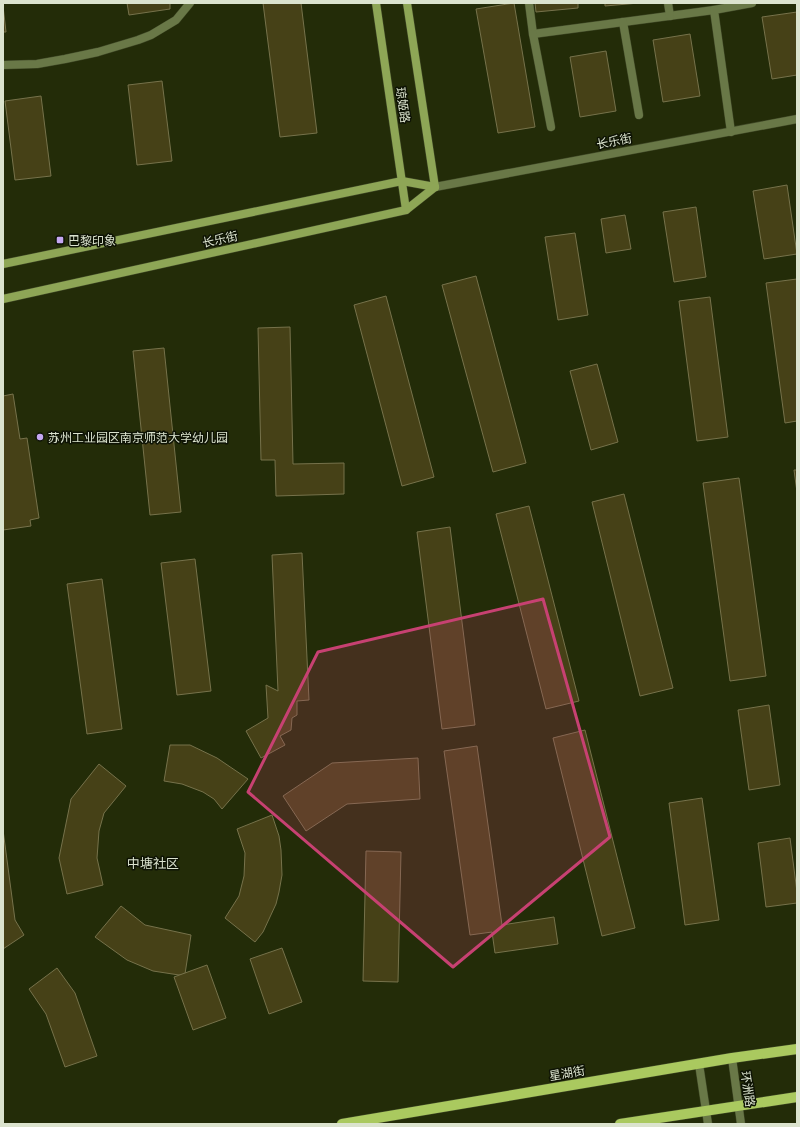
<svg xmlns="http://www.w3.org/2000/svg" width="800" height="1127" font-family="'PT Sans','Noto Sans SC',sans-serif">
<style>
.building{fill:#464117;stroke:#76724b}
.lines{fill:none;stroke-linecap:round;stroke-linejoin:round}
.minor-casing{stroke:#404928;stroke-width:9}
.tertiary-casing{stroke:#404928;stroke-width:9}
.secondary-casing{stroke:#404928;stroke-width:9}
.primary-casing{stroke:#404928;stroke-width:11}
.minor{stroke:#697847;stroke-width:8}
.tertiary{stroke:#697847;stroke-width:8}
.secondary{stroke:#8ea656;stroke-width:8}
.primary{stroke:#aac95f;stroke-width:10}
.marked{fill:#c74172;fill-opacity:0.2;stroke:#c74172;stroke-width:3;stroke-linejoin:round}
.poi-dot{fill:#c5a7f1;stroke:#0e1305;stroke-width:1.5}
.labels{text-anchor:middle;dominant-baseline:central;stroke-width:3;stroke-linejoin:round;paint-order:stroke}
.street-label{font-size:12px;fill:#dbe3ce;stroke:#0e1305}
.poi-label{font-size:12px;fill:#dbe3ce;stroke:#0e1305;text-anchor:start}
.neighbourhood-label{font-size:13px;fill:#dbe3ce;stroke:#0e1305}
</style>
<rect width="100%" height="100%" fill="#232c08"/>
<g class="building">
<path d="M127 3H170V9L129 15Z"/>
<path d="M263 3H301L317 133 280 137Z"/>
<path d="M514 3 535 127 498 133 476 9Z"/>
<path d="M535 3H578V8L536 12Z"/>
<path d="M605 3H639L605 6Z"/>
<path d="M3 6 6 32H3Z"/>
<path d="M797 12V75L772 79 762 17Z"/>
<path d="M690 34 700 96 663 102 653 40Z"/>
<path d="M606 51 616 111 580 117 570 57Z"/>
<path d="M162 81 172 161 137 165 128 85Z"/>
<path d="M41 96 51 176 15 180 5 101Z"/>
<path d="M787 185 797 254 764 259 753 191Z"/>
<path d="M696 207 706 277 674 282 663 212Z"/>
<path d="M625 215 631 249 606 253 601 219Z"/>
<path d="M575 233 588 315 558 320 545 237Z"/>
<path d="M476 276 526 463 493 472 442 285Z"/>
<path d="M797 279V421L785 423 766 283Z"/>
<path d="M386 296 434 477 402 486 354 305Z"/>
<path d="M710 297 728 437 697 441 679 301Z"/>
<path d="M290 327 293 464 344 463V494L276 496 275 460H261L258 328Z"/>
<path d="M164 348 181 512 150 515 133 351Z"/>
<path d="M597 364 618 442 591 450 570 371Z"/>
<path d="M13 394 20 439 27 438 39 518 30 520 31 526 3 530V396Z"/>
<path d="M794 470H797V492Z"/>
<path d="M739 478 766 676 730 681 703 483Z"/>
<path d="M624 494 673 688 640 696 592 502Z"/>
<path d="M529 506 579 701 546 709 496 514Z"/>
<path d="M450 527 475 725 442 729 417 532Z"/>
<path d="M302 553 309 700 297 701V715L292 718 291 730 280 736 285 745 261 758 246 731 268 718 266 685 278 691 272 555Z"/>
<path d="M195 559 211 691 177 695 161 563Z"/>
<path d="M102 579 122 729 87 734 67 584Z"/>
<path d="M769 705 780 785 749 790 738 710Z"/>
<path d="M585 730 635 928 602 936 553 738Z"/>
<path d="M170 745H190L217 758 248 779 222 809 214 799 203 792 182 784 164 781Z"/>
<path d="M477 746 502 925 554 917 558 944 495 953 492 932 470 935 444 751Z"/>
<path d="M418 758 420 799 347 804 306 831 283 796 332 763Z"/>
<path d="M99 764 126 786 104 813 99 831 97 858 103 885 67 894 59 858 71 799Z"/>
<path d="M702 798 719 920 685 925 669 803Z"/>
<path d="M272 815 279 836 281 850 282 875 279 892 276 904 263 932 255 942 225 918 239 896 244 876 245 853 237 829Z"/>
<path d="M3 830 15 920 24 935 3 949Z"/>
<path d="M790 838 797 892V903L766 907 758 843Z"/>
<path d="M366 851 401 852 398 982 363 981Z"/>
<path d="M121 906 145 925 191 935 185 974 179 975 153 971 127 960 95 937Z"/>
<path d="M282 948 302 1002 269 1014 250 959Z"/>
<path d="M207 965 226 1018 193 1030 174 977Z"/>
<path d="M57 968 75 993 97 1056 65 1067 46 1014 29 989Z"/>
</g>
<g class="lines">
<defs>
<g id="minor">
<path d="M529 3 533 34 714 10"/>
<path d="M668 3 670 16"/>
<path d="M623 22 639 115"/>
<path d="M533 34 551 127"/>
<path d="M3 65 37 64 65 59 98 52 138 40 151 35 176 20 190 3"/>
<path d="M731 132 714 10 752 3"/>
</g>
<g id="tertiary">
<path d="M435 187 797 119"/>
<path d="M732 1058 741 1124"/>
<path d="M699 1064 708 1124"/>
</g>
<g id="secondary">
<path d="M376 3 406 210"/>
<path d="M407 3 435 187"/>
<path d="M3 264 402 181 435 187"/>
<path d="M3 299 406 210 435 187"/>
</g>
<g id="primary">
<path d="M342 1124 732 1058 797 1049"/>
<path d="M620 1124 797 1097"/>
</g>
</defs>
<use href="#minor" class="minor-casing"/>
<use href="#tertiary" class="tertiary-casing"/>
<use href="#secondary" class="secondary-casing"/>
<use href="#primary" class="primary-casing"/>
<use href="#minor" class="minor"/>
<use href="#tertiary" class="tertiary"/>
<use href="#secondary" class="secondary"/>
<use href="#primary" class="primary"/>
</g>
<path class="marked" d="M543 599 610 837 453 967 248 792 318 652Z"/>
<g class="poi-dot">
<rect x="56" y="236" width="8" height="8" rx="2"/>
<circle cx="40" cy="437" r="4"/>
</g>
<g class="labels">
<g class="street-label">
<text transform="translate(403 105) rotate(82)">琼姬路</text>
<text transform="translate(614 141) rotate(-11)">长乐街</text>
<text transform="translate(220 239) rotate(-12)">长乐街</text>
<text transform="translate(567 1073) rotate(-10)">星湖街</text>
<text transform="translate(748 1089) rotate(82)">环洲路</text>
</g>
<g class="poi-label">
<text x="68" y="240">巴黎印象</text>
<text x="48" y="437">苏州工业园区南京师范大学幼儿园</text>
</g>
<g class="neighbourhood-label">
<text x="153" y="863">中塘社区</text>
</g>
</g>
<rect width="800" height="1127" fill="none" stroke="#dbe3ce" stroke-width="8"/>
</svg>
